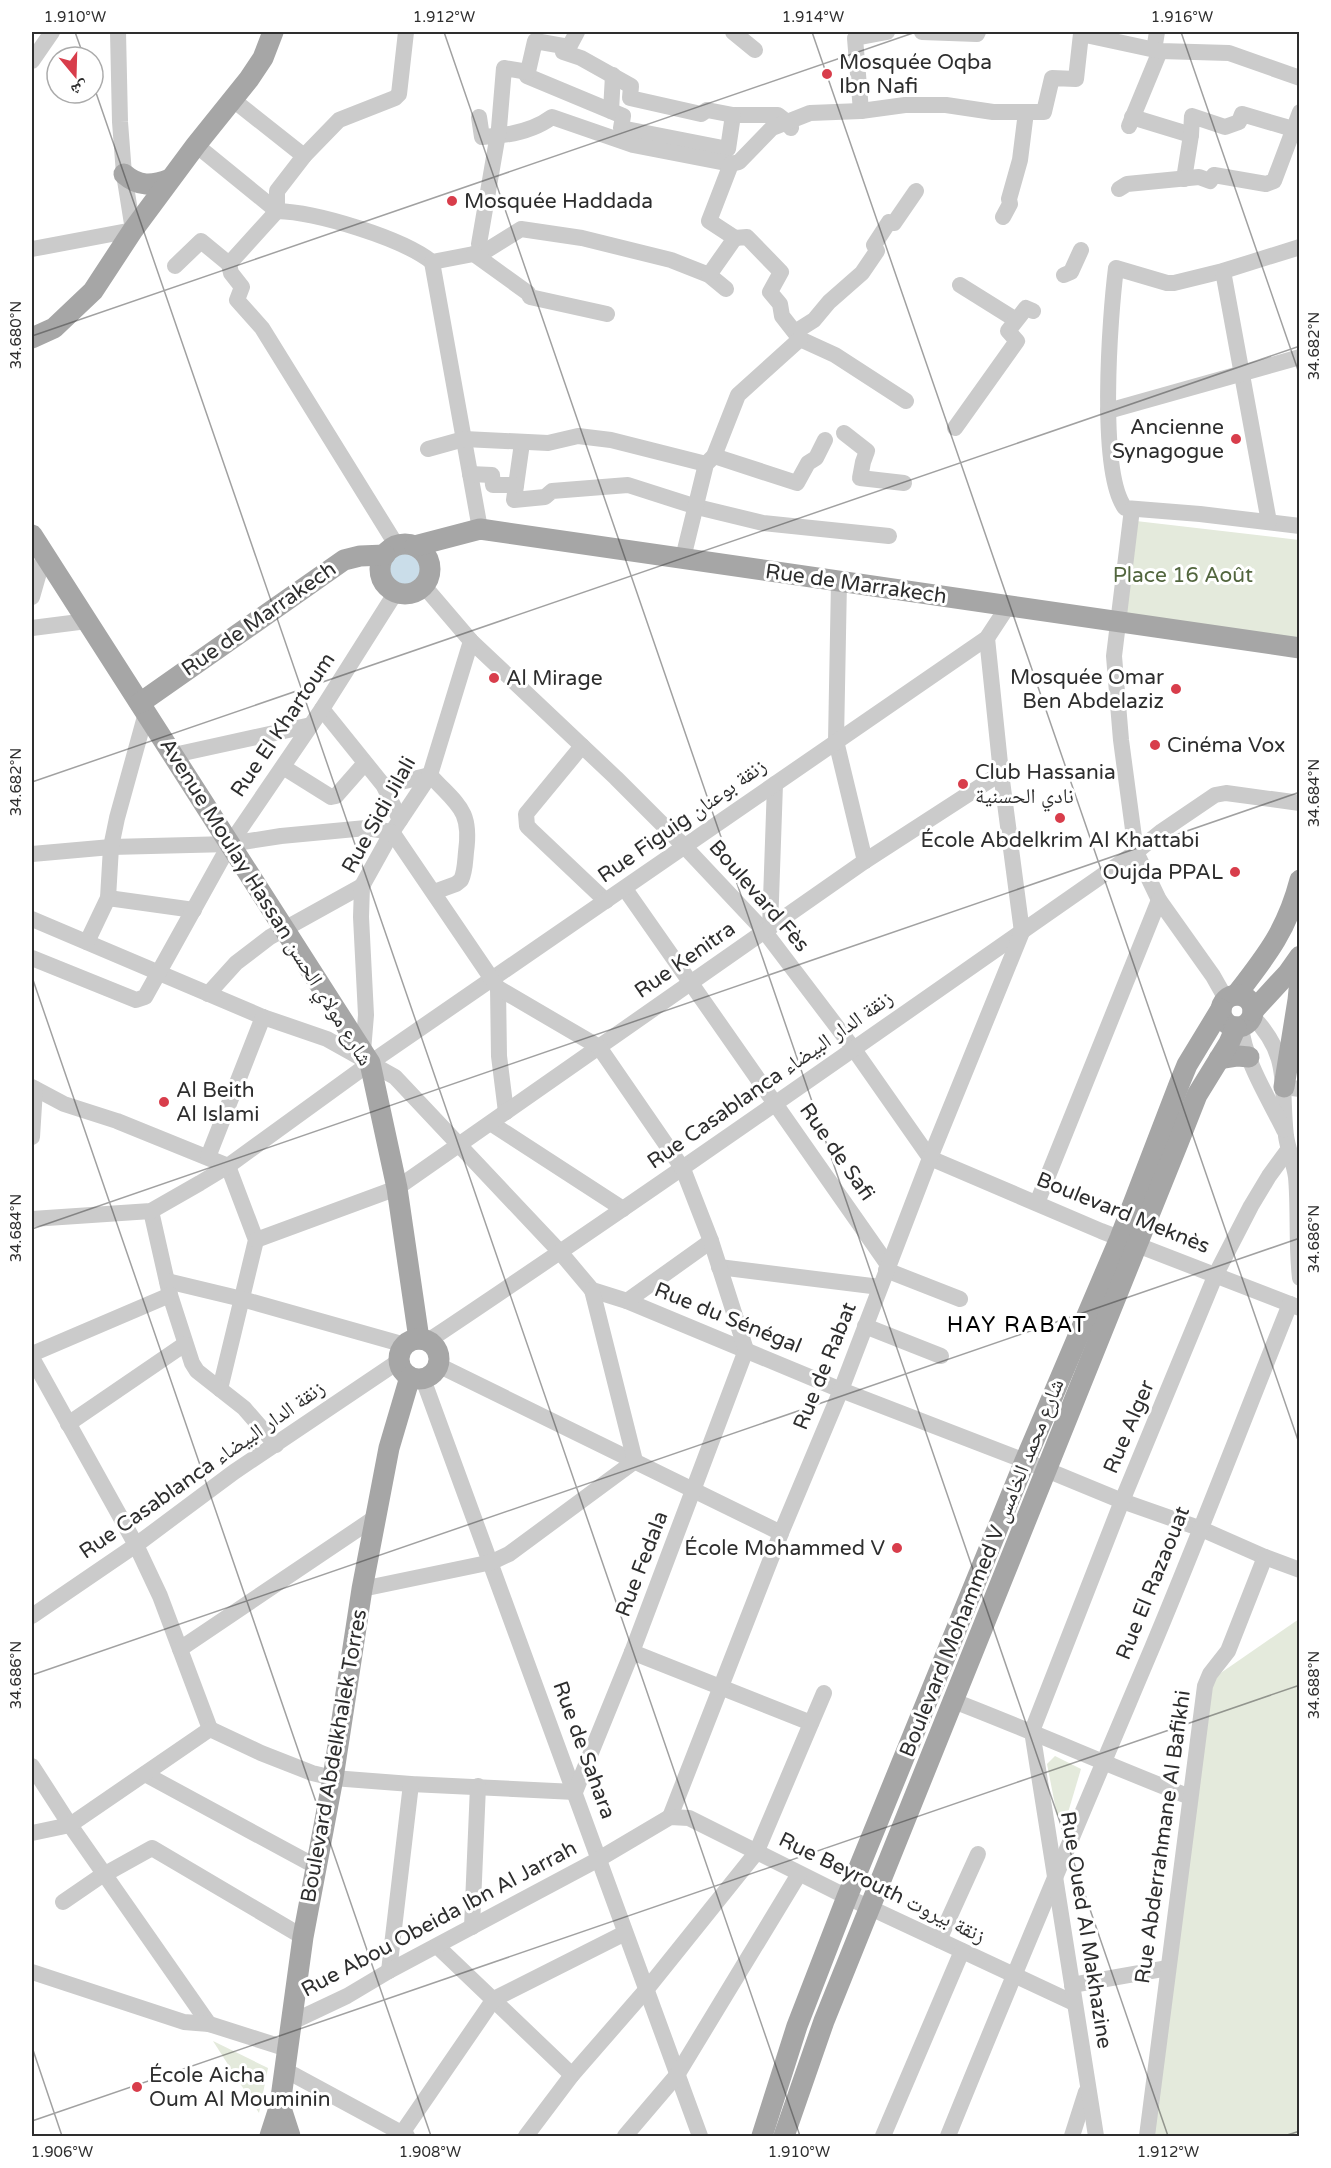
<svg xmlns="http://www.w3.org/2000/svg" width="1331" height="2168" font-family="'Varela Round','Noto Naskh Arabic',sans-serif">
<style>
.green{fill:#e4eadc}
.water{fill:#cadde9}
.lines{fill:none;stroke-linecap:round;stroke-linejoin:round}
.minor{stroke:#cbcbcb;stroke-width:16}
.major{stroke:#a6a6a6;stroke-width:21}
.ticks{fill:none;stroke:#2e2e2e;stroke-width:1.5;stroke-opacity:0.45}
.poi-dot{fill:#d83d4b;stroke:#fff;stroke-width:2}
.labels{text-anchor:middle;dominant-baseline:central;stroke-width:6;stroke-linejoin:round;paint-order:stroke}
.poi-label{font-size:21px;fill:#2e2e2e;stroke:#fff;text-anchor:start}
.park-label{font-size:21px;fill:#52663e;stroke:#fff}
.street-label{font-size:21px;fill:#2e2e2e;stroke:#fff}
.neighbourhood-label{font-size:22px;letter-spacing:1.5px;fill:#000;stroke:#fff}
.neatline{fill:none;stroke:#2e2e2e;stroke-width:2}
.ticks-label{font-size:15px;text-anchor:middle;fill:#2e2e2e}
</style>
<rect width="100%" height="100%" fill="#fff"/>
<g class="green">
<path d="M1136 521 1299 540V638L1124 617Z"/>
<path d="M1299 1619V2136H1151L1212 1679Z"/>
<path d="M1055 1756 1081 1769 1067 1816 1057 1815 1047 1764Z"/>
<path d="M213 2041 268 2068 259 2113Z"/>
</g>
<circle class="water" cx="404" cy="569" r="18"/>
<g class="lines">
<g class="minor">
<path d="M577 32 569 47 535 41 527 76 623 116 621 128 728 149 733 115H778L787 122 791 128"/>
<path d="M733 32 755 50"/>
<path d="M922 32 977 34 978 32"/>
<path d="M564 46 563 52 581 58 631 86 630 98 701 114 707 110 733 115"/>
<path d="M1154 50 1157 32"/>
<path d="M32 61 52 32"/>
<path d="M232 99 304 156"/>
<path d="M611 111 613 75"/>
<path d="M861 111 855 38 887 32"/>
<path d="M479 117 482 137C507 136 532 132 552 117L633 145 731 164"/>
<path d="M1132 117 1191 135"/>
<path d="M1129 126 1160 51"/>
<path d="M196 145 277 211C316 212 402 238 432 262L484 252 479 244 499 128 504 68 528 72"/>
<path d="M1184 179 1191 135 1192 116 1225 127 1239 122 1242 114 1293 129"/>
<path d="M1119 189 1127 184 1199 177 1210 181 1214 175 1266 184 1274 181 1300 112"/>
<path d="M1003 217 1010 204 1009 199 1020 160 1026 112"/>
<path d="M735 238 747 237 781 272 770 292 780 304 782 316 800 339 835 355 906 401"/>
<path d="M1300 247 1223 271 1174 283H1167L1116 268C1110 315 1098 472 1125 508L1200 514 1300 526"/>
<path d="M32 249 133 230 124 174 120 122 118 32"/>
<path d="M484 252 521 229 582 238 671 260 709 275 726 289"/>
<path d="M474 254 528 293 530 297 607 314"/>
<path d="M432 262 480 529"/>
<path d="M229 264 231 273 242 287 237 300 262 328 397 546"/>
<path d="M175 266 201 241 229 264 277 211V191L304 156 339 120 395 98 399 94 406 32"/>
<path d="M1223 271 1269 522"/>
<path d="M709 275 735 238 709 221 731 164 739 162 772 128 810 113 861 111 905 105H946L993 112H1044L1052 78 1076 79 1081 34 1160 51 1229 53 1300 78"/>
<path d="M1064 275 1071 272 1081 250"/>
<path d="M960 285 1016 320"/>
<path d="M795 332 814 320 829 302 862 273 877 251 874 245 889 222 894 223 916 191"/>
<path d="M1108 411 1300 357"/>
<path d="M955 428 1017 341 1008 331 1026 308 1033 311"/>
<path d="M844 433 867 451 863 462 860 478 904 483"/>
<path d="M522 443 514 500 545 497 552 491 628 485 697 507 763 523 889 536"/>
<path d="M428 449 464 439 548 443 578 436 611 440 706 464"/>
<path d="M714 456 797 483 808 463 816 458 825 440"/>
<path d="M470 474 492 475 493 485H516"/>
<path d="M1132 509 1114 656 1121 740 1136 852 1159 900 1213 976 1226 999"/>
<path d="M683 558 706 464 714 456 738 395 800 339"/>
<path d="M839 581 836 741 865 861"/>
<path d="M424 586 471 641 616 778 685 847 765 932 853 1048 930 1158 1101 1231 1300 1308"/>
<path d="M32 597 44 555"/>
<path d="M32 628 87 621"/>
<path d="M322 709 384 786 400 820"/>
<path d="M582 746 526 814 527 826 531 830 606 901"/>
<path d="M174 755 311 725"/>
<path d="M283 767 331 797 336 796 365 763"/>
<path d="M384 786 430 775C457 805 472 809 466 852 465 862 465 872 461 880L456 884 434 892"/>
<path d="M32 854 111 847 230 844 281 836 366 828 392 832"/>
<path d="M625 889 888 1265"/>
<path d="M108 898 194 910"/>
<path d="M32 919 263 1017 327 1039 395 1077 560 1252 592 1290 627 1301 841 1390 1025 1461 1122 1501 1199 1528 1265 1557 1300 1570"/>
<path d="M770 928 775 784"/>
<path d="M87 942 108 898 111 847 117 818 146 713"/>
<path d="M32 958 136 1000 145 997 230 844 322 709 396 592"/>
<path d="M498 988 499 1056 506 1112"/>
<path d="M208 994 236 963 270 937 362 886"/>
<path d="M1252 1016C1292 1057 1280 1086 1286 1136 1288 1150 1294 1163 1296 1177 1299 1210 1296 1244 1300 1278"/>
<path d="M1241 1026C1244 1060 1269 1099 1284 1130"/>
<path d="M363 1051 366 1015 361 917 362 886 392 832 430 775 471 641"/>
<path d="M32 1087 64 1104 117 1121 228 1166 256 1240 220 1389"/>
<path d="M1284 1087 1300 1089"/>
<path d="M492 1124 623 1209"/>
<path d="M32 1137 35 1089"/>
<path d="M208 1157 263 1017"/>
<path d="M1037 1203 1159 900"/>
<path d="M151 1211 170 1295 192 1363 197 1371 244 1408 276 1445"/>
<path d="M32 1219 151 1211 200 1183 228 1166 370 1063 987 638 1008 606"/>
<path d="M256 1240 397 1188 865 861 1001 773"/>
<path d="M719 1267 880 1287"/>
<path d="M886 1270 960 1299"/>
<path d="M167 1281 242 1299 405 1345"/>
<path d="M627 1301 711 1241"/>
<path d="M865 1326 941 1356"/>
<path d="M428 1341C666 1182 900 1016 1136 852L1162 831 1215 795 1226 793 1300 803"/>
<path d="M32 1354 170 1295"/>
<path d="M32 1358 136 1545 160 1596 210 1729"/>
<path d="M438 1365 781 1533"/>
<path d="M423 1379 700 2136"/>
<path d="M68 1424 185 1344"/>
<path d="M362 1589 492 1562 509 1554 635 1461 592 1290"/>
<path d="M32 1616 136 1545 234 1472 399 1361"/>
<path d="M180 1649 376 1517"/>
<path d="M632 1652 811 1723"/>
<path d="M951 1700C1032 1731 1110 1766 1190 1797"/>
<path d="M210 1729 261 1753 312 1773 333 1778 411 1784 575 1792 632 1652 746 1350 711 1241 683 1169 599 1047 498 988 392 832"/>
<path d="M32 1766 70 1825 209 2024"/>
<path d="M145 1774 315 1866"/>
<path d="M670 1817 781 1533 841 1390 930 1158 1022 932 1001 773 987 638"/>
<path d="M32 1833 70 1825 210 1729"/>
<path d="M63 1902 98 1878 152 1848 303 1937"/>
<path d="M472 1927 478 1786"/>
<path d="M939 1940 978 1854"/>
<path d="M438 1947 572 2075"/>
<path d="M389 1971 411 1784"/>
<path d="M32 1972 184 2022 209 2024 288 2049"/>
<path d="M1072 1985 1168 1968"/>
<path d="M292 2022 347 1996 389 1971 599 1859 670 1817 689 1818 847 1897 1074 2003"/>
<path d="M285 2070 407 2136"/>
<path d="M402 2133 494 1999 625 1933"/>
<path d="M526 2136 572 2075 646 1990 756 1853 824 1693"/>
<path d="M625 2136 677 2075 799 1874"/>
<path d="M883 2136 962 1951"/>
<path d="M948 2136C1014 1973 1083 1811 1152 1648 1200 1534 1244 1418 1290 1304"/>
<path d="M1072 2136 1086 2092"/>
<path d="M1096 2136 1032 1731 1122 1501 1216 1274 1251 1206 1269 1176 1288 1150"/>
<path d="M1147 2136 1205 1686 1210 1674 1228 1651 1265 1557"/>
</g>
<g class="major">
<path d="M124 174C139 187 152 186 170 179"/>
<path d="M32 338 54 328 93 291 133 230 196 145 249 79 263 58 273 32"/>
<path d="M32 535 370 1063 397 1188 419 1339"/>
<circle cx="405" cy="569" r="25"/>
<path d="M415 546 480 529 1300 648"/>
<path d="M140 703 344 560 360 556 385 555"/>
<path d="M1236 995C1267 955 1287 930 1300 880"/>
<circle cx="1237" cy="1011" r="16"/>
<path d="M1253 1011 1288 973 1300 956"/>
<path d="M1219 1059 1238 1056 1249 1057"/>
<path d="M1284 1087 1298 1000 1300 980"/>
<circle cx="419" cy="1359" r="20"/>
<path d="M280 2105 290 2136"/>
<path d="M270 2136 280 2105 303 1937 333 1778 362 1589 389 1448 410 1377"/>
<path d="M762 2136 797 2026 847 1897 1025 1461 1120 1238 1180 1082 1187 1065 1221 1009"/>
<path d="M784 2136 824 2021 1178 1143 1197 1095 1229 1043 1236 1027"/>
</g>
</g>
<path class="ticks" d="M75 32 84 57M444 32 1168 2136M812 32 1300 1446M1181 32 1300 376M93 84 800 2136M32 336 916 32M32 782 1300 346M32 977 431 2136M32 1229 1300 792M32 1675 1300 1238M32 2047 62 2136M32 2121 1300 1685M1284 2136 1300 2131"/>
<g class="poi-dot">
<circle cx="827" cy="74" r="6"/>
<circle cx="452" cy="201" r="6"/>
<circle cx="1236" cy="439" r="6"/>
<circle cx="494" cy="678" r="6"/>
<circle cx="1176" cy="689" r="6"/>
<circle cx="1155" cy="745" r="6"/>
<circle cx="963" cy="784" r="6"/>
<circle cx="1060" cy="818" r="6"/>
<circle cx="1235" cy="872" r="6"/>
<circle cx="164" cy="1102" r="6"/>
<circle cx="897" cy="1548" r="6"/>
<circle cx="137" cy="2087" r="6"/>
</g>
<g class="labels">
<g class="poi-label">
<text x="839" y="62">Mosquée Oqba<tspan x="839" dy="24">Ibn Nafi</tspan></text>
<text x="464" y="201">Mosquée Haddada</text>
<text x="1224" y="427" text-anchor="end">Ancienne<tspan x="1224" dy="24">Synagogue</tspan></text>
<text x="1164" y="677" text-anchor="end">Mosquée Omar<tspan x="1164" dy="24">Ben Abdelaziz</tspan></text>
<text x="506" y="678">Al Mirage</text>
<text x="1167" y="745">Cinéma Vox</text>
<text x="975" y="772">Club Hassania<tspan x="975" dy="24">نادي الحسنية</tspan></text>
<text x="1060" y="840" text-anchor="middle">École Abdelkrim Al Khattabi</text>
<text x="1223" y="872" text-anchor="end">Oujda PPAL</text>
<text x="176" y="1090">Al Beith<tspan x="176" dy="24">Al Islami</tspan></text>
<text x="885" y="1548" text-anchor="end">École Mohammed V</text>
<text x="149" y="2075">École Aicha<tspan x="149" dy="24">Oum Al Mouminin</tspan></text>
</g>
<g class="park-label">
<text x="1183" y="575">Place 16 Août</text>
</g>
<g class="street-label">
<text transform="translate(856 584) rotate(8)">Rue de Marrakech</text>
<text transform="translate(259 619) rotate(-35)">Rue de Marrakech</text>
<text transform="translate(283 725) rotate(-56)">Rue El Khartoum</text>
<text transform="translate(379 815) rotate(-61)">Rue Sidi Jilali</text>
<text transform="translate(682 821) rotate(-35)">Rue Figuig زنقة بوعنان</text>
<text transform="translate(759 896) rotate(49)">Boulevard Fès</text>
<text transform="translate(266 902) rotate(58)">Avenue Moulay Hassan شارع مولاي الحسن</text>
<text transform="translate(685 960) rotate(-35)">Rue Kenitra</text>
<text transform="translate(770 1080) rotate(-35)">Rue Casablanca زنقة الدار البيضاء</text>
<text transform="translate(837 1152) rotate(55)">Rue de Safi</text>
<text transform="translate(1123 1213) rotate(22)">Boulevard Meknès</text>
<text transform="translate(728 1318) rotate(22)">Rue du Sénégal</text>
<text transform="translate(825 1366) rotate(-68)">Rue de Rabat</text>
<text transform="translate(1129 1427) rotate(-67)">Rue Alger</text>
<text transform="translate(202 1470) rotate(-35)">Rue Casablanca زنقة الدار البيضاء</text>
<text transform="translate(642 1564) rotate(-69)">Rue Fedala</text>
<text transform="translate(982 1568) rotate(-68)">Boulevard Mohammed V شارع محمد الخامس</text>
<text transform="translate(1153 1583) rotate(-68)">Rue El Razaouat</text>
<text transform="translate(584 1750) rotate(70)">Rue de Sahara</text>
<text transform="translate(334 1756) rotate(-80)">Boulevard Abdelkhalek Torres</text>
<text transform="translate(1163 1837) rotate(-82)">Rue Abderrahmane Al Bafikhi</text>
<text transform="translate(882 1888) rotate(26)">Rue Beyrouth زنقة بيروت</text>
<text transform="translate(439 1919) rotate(-28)">Rue Abou Obeida Ibn Al Jarrah</text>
<text transform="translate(1086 1930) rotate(81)">Rue Oued Al Makhazine</text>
</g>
<g class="neighbourhood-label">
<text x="1017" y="1325">HAY RABAT</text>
</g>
</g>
<rect width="1331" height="2168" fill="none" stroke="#ffffff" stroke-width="66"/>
<g transform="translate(75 75) rotate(161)"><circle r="28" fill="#ffffff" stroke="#ababab" stroke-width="1.5"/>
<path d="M0-4.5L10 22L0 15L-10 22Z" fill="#d83d4b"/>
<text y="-9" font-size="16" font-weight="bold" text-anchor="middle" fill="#2e2e2e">ش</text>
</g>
<rect x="33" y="33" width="1265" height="2102" class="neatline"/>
<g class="ticks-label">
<text x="75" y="22">1.910°W</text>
<text x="444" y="22">1.912°W</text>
<text x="813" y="22">1.914°W</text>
<text x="1182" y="22">1.916°W</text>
<text transform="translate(16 335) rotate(-90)" y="5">34.680°N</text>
<text transform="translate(1314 346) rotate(-90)" y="5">34.682°N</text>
<text transform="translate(16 782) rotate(-90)" y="5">34.682°N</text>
<text transform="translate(1314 793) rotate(-90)" y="5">34.684°N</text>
<text transform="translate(16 1228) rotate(-90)" y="5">34.684°N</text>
<text transform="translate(1314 1239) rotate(-90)" y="5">34.686°N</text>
<text transform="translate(16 1675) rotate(-90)" y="5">34.686°N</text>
<text transform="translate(1314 1685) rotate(-90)" y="5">34.688°N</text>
<text x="62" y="2157">1.906°W</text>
<text x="430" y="2157">1.908°W</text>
<text x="799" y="2157">1.910°W</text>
<text x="1168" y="2157">1.912°W</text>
</g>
</svg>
